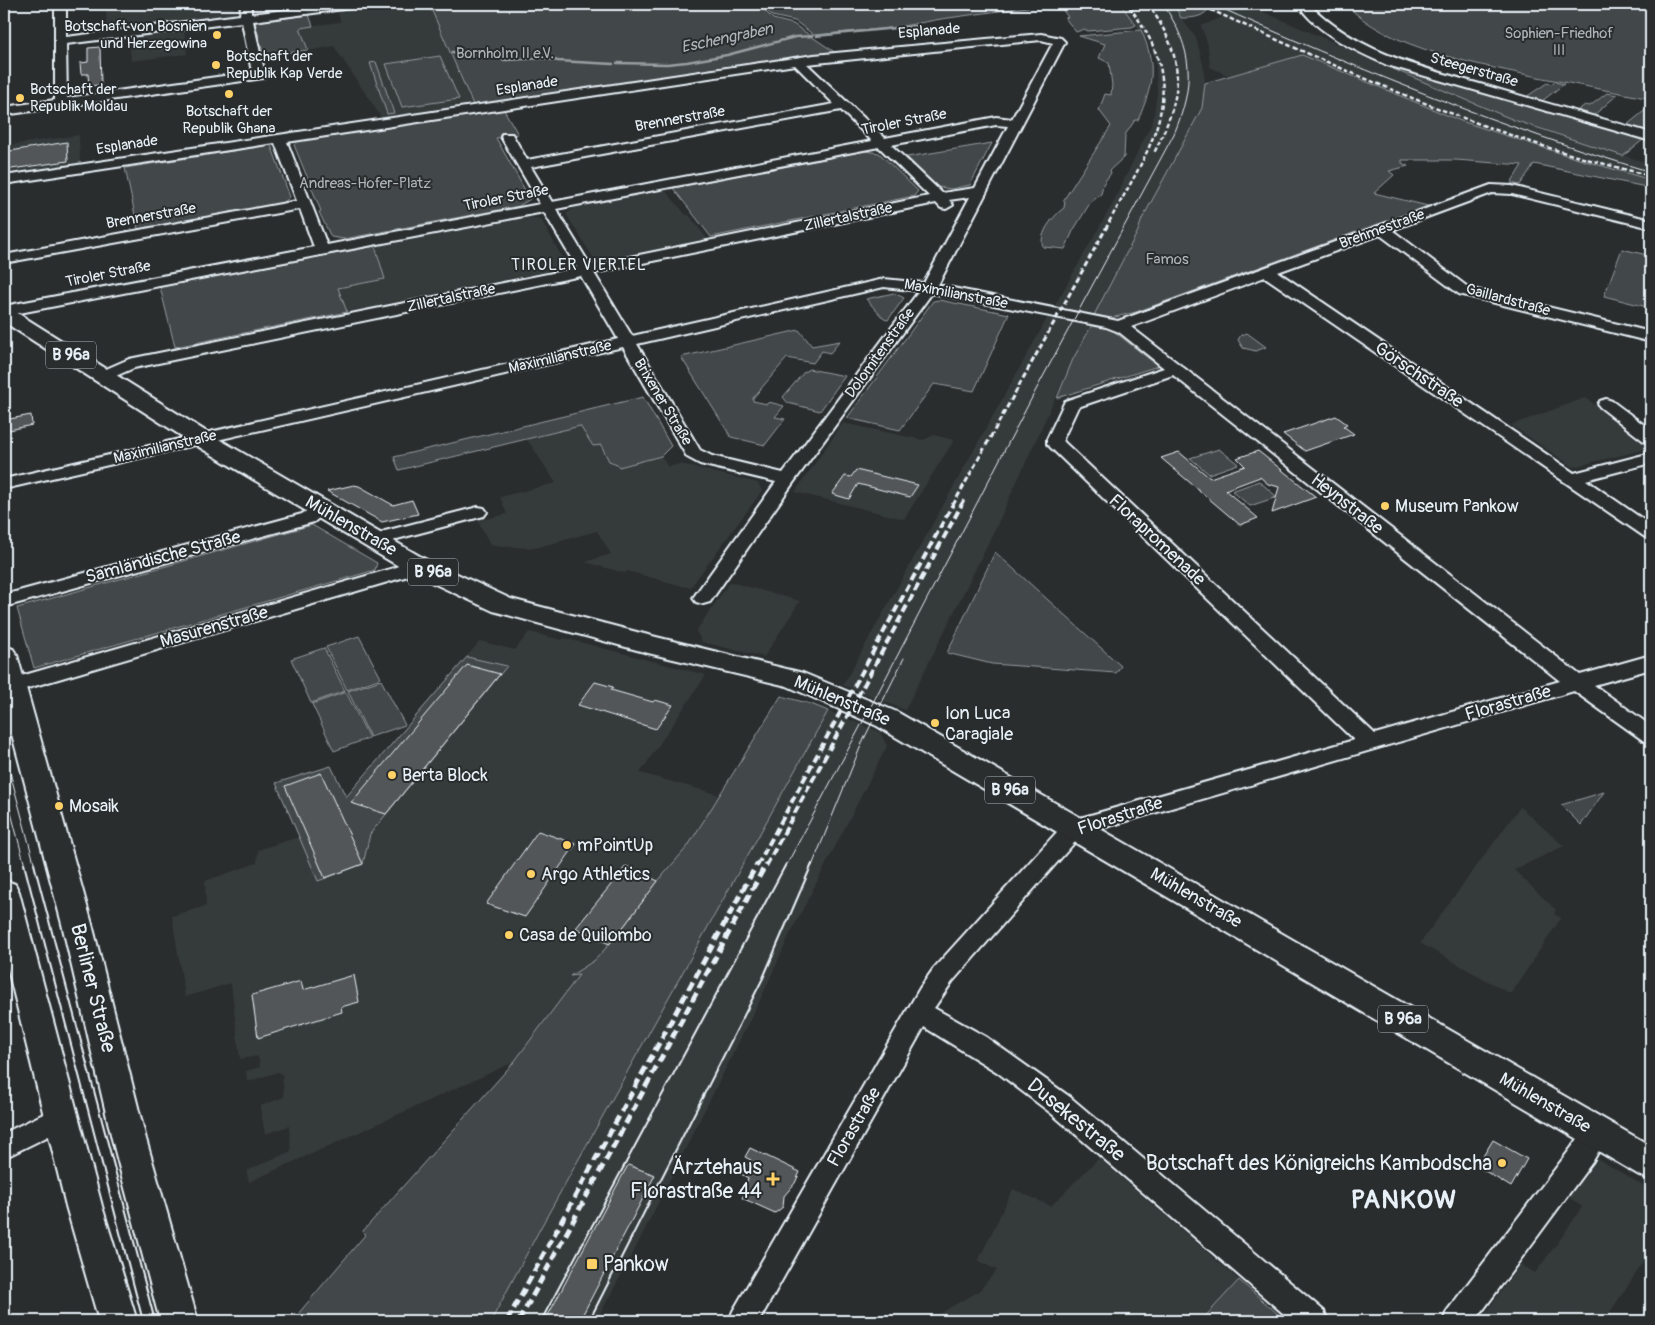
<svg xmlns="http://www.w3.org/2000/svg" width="1655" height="1325" font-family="Pangolin,sans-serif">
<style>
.built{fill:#363a3b}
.green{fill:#424648;stroke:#959ca0}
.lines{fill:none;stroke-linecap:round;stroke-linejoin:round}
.stream{stroke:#989fa3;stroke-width:2.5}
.building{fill:#535759;stroke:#e8f1f8}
.minor-casing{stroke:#e8f1f8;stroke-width:4}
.major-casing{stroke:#e8f1f8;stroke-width:4}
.minor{fill:#2a2d2e;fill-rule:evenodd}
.major{fill:#2a2d2e;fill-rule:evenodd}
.tram-far1{stroke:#e8f1f8;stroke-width:1}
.tram{stroke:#e8f1f8;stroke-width:2}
.rail-far3{stroke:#e8f1f8;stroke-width:2.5;stroke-dasharray:4.5 2.5;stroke-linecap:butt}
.rail-far2{stroke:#e8f1f8;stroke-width:3;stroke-dasharray:5.5 3;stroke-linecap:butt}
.rail-far1{stroke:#e8f1f8;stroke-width:4;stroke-dasharray:8 4;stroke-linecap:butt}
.rail{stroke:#e8f1f8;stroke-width:5;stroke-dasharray:9 5;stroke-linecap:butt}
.poi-dot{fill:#ffd166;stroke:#2a2d2e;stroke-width:2}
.labels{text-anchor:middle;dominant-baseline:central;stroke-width:4;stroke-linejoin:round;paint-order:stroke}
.far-poi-label{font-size:15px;fill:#e8f1f8;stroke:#2a2d2e;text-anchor:start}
.far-street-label{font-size:15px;fill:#e8f1f8;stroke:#2a2d2e}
.far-park-label{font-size:15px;fill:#aeb5ba;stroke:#2a2d2e}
.far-water-label{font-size:16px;font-style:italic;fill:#acb3b9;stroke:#2a2d2e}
.far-quarter-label{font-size:16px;letter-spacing:1px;fill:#e8f1f8;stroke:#2a2d2e}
.shield{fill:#2a2d2e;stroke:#afb6bb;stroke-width:1}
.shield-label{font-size:16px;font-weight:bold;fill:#e8f1f8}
.street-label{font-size:18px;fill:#e8f1f8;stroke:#2a2d2e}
.poi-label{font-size:18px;fill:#e8f1f8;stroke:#2a2d2e;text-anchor:start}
.near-street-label{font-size:21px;fill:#e8f1f8;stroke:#2a2d2e}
.near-poi-label{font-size:21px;fill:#e8f1f8;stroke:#2a2d2e;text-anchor:end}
.near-district-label{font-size:26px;font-weight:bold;letter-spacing:1px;fill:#e8f1f8;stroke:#2a2d2e}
</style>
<rect width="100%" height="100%" fill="#2a2d2e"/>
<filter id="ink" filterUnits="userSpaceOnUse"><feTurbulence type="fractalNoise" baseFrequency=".02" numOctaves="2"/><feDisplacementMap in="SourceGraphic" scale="10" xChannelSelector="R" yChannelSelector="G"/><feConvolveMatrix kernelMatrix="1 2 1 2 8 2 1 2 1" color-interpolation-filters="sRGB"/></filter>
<g filter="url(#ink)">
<g class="built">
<path d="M154 4H233L235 16 107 32 106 9Z"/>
<path d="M397 4H429L474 107 383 120 334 46 307 51 300 27 341 22 337 11Z"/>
<path d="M1105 4 1181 5V18L1196 38 1203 64 1205 83 1203 108 1142 219 1138 231 1094 315 1054 307 1113 203 1134 159 1153 121 1157 93 1156 63 1147 37H1143L1136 25 1120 27Z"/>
<path d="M1184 4H1245L1488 109 1544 131 1651 164V180L1575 158 1461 121 1302 55 1229 76 1210 67 1208 45 1201 26 1223 17 1208 10 1197 12Z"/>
<path d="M184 31 187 54 131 61 129 38Z"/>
<path d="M79 135 80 163 4 174V146Z"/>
<path d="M665 190 686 215H689L707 239 605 260 593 257 566 214 574 208Z"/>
<path d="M528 217 541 219 565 263 559 269 347 312 337 288 385 279 375 246Z"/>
<path d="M1048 317 1091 327 1073 359 992 536 905 710 843 685Z"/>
<path d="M1585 398 1632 429 1651 443V448L1573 467 1511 425Z"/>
<path d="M843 423 923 440 934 435 954 440 904 519 795 492Z"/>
<path d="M580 426 593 446 601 445 609 461 617 464 619 466 661 456 668 467 680 464 758 483 762 491 690 588 627 571 625 573 585 562 611 554 597 531 535 548 494 546 490 544 478 521 507 514 500 497 556 483 527 439Z"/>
<path d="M730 582 800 601 764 657 702 642 696 631Z"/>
<path d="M529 632 562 640 564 638 706 675 640 773 720 795 688 846 658 881 615 938 595 960 572 975 580 974 514 1062 249 1182 246 1171 291 1151 289 1126 265 1134 260 1106 284 1097 282 1074 278 1072 247 1082 246 1071 260 1067 258 1056 240 1059 231 983 185 997 172 916 206 906 205 881 257 863 258 850 298 837 276 783 331 766 346 797 480 641 515 650Z"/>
<path d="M828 711 880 732 887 746 789 936 762 996 630 1259 596 1321H491L541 1227Z"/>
<path d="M1520 807 1564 846 1514 870 1556 910 1554 914 1561 918 1511 994 1420 943Z"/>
<path d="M1099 1158 1239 1280 1201 1321H931L949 1308 978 1292 997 1270 978 1261 1013 1189 1051 1206Z"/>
<path d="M1598 1159 1651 1190V1251L1604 1321H1495L1485 1314 1520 1265 1535 1273 1564 1234 1582 1207 1569 1197Z"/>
</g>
<g class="green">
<path d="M429 4H758L773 19 793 24 836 53 474 107Z"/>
<path d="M762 4H1049L941 19 892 28 814 35 795 21 772 16Z"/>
<path d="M1058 4H1120L1136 25 1132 27 1088 31 1084 29 1076 32 1065 18 1068 17Z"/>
<path d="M1174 4H1192L1208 10C1201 18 1191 18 1181 18Z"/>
<path d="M1346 4H1651V99C1615 92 1579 85 1543 78 1485 66 1385 49 1346 4Z"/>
<path d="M309 15 313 26 300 28 308 50 264 56 255 22Z"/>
<path d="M1141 30C1157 65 1153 86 1138 120H1135L1125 135 1124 157 1110 170 1111 173 1103 184 1101 194 1090 203 1073 231 1065 249 1043 247C1038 234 1054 215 1064 208L1065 201H1063L1111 126 1099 110 1105 94 1111 95 1112 85 1109 63 1099 58 1105 44 1079 36Z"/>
<path d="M1302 55 1461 121 1575 158 1651 180V188L1534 164 1520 185 1511 183 1522 165 1456 160H1402V163L1408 166 1389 171 1394 175 1374 193 1428 206 1136 312 1111 318 1094 315 1138 231 1142 219 1202 108 1205 83Z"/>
<path d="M440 56 459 99 402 107 386 64Z"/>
<path d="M376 62 394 113 387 114 370 63Z"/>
<path d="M1399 68 1644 139 1623 156 1514 120 1393 69Z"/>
<path d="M1554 82 1564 84 1542 101 1526 97 1547 83 1551 84Z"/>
<path d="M1607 93 1617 95 1593 116 1577 111 1585 105 1590 106Z"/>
<path d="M1649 107 1651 108V126L1646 131 1627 125Z"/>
<path d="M504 110 518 134 496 138 530 199 519 206 344 239 331 237 319 212 321 211 294 145 298 141Z"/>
<path d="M992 143 970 185 951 189 938 187 907 157Z"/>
<path d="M271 145 290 197 283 203 138 229 125 168Z"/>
<path d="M865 151 879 153 918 191 914 196 711 237 673 188Z"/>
<path d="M375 246 385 279 338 288 347 312 175 347 160 287Z"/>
<path d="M1622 249 1651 256V308L1604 296Z"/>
<path d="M894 293 904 298 888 320 884 319 866 299Z"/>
<path d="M939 300 1009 314 974 391 934 384 900 430 847 418 933 301Z"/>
<path d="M1092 325 1111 329 1158 366 1057 398 1073 359Z"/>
<path d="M799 330 812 346 840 341 830 353 822 351 813 363 787 358 753 398V401L767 404 769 402 784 406 775 417 785 419 765 445 731 437 681 357Z"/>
<path d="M1247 333 1266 347 1256 351 1243 348 1238 340 1241 335Z"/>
<path d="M809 369 845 376 820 411 788 403 783 397 804 372Z"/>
<path d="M643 397 671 446 661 456 619 467 617 464 609 461 601 445 593 446 580 426 399 470 394 457Z"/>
<path d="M1219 449 1238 464 1209 474 1190 458Z"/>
<path d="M1259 481 1277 497 1250 506 1232 491Z"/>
<path d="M312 525 377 563 375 570 34 668 17 608Z"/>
<path d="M995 552 1121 666 1116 673 992 664 947 653Z"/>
<path d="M359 636 381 678 347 690 326 647Z"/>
<path d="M324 648 345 691 311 703 291 659Z"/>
<path d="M467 657 507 666 370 834 363 864 318 881 276 783 331 766 346 797Z"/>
<path d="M381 680 405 725 370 737 348 691Z"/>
<path d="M346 692 369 738 334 751 312 704Z"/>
<path d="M781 696 811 704 828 711 541 1227 491 1321H292L365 1235 363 1231 514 1062 579 975 570 976 595 960 615 938 658 881 688 846Z"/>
<path d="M1604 792 1581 825 1561 805Z"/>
<path d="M1239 1280 1286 1321H1201Z"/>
</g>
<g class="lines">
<g class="stream">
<path d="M816 36 916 26"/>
<path d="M452 52 489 55 505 60 544 58 558 61 613 64"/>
<path d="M617 63 667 64 687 62 727 55 795 37 812 36"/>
</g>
</g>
<g class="building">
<path d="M100 47 101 85 89 86 88 74H81L80 63 88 62V48Z"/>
<path d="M67 142 68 161 4 170V152Z"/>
<path d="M31 415 32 425 5 431 4 420Z"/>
<path d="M1336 416 1347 424 1343 426 1354 434 1305 451 1283 434Z"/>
<path d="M1258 451 1316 497 1272 513 1279 487 1268 484 1260 477 1225 490 1258 518 1240 525 1161 458 1179 452 1210 478 1245 466 1237 458Z"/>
<path d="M856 470 918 485 910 497 858 484 849 499 832 494 845 476 851 477Z"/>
<path d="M354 485 359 486 393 505 412 500 418 514 382 522 327 491Z"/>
<path d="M467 665 500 674 386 814 351 803Z"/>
<path d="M595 682 613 687 611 690 653 702 655 700 673 705 656 729 578 705Z"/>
<path d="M321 773 363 864 325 878 285 786Z"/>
<path d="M538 831 576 844 525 917 486 904Z"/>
<path d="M626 866 658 881 615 938 609 944 576 928Z"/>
<path d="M354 975 359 1002 341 1007 342 1012 258 1038 252 995 301 981 303 990Z"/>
<path d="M1493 1140 1527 1159 1511 1187 1477 1166Z"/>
<path d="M750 1148 800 1172 795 1183 784 1196 783 1207 775 1213 742 1198 747 1189 745 1188 748 1178 741 1174 751 1160 745 1157Z"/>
<path d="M628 1165 655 1175 583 1314 579 1321H545Z"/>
</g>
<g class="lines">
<defs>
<g id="minor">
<path d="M55 4H66V37L240 15 241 4H251V14L334 4H365L359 7 253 21 265 75 263 78 4 115V107L55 100ZM242 22 252 72 67 98 66 44Z"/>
<path d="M1298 4H1309C1360 56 1430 69 1497 89 1549 104 1600 118 1651 133V141L1387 65C1356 51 1316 33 1298 4Z"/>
<path d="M1041 34 1061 38 1065 42 938 285 1118 321 1491 185 1512 186 1651 220V228L1512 194 1492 193 1392 230 1469 288 1651 332V342L1459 294 1380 235 1278 272 1574 473 1651 453V463L1586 480 1651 525V539L1645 537 1265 277 1131 327 1580 675 1651 655V669L1594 685 1651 726V743L1644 741 1574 691 1082 834 952 982 934 1008 986 1037 1070 1097 1324 1311 1328 1321H1292L1052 1114 997 1072 924 1027 759 1321H729L733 1311 920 988 934 968 1066 822 1354 740 1047 444V439L1065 401 1164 368 1119 332 1106 327 932 293 793 483 710 602 703 604 696 602 693 598 776 482 700 464 687 457 623 347 4 489V479L618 339 581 276 134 368 109 379H97L95 376 97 373 129 359 577 268 544 212 4 316V306L314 247 300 209 4 263V255L297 201 275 143 4 184V176L814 55ZM1041 40 1053 43 1012 119 996 117 885 138 807 64ZM795 65 834 104 527 160 512 134H502L501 137 540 204 327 245 287 142ZM841 110 872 141 552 202 531 167ZM996 125 1008 126 975 188 942 193 891 145ZM879 147 929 196 590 265 556 209ZM970 197 924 283 884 279 632 336 594 273 936 203 941 208 946 209 953 205 949 200ZM884 287 919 291 783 473 712 456 700 450 637 344ZM1173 375 1560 681 1375 734 1064 442 1063 439 1078 407Z"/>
<path d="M1606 399 1612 401 1651 430V443L1645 442 1600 407 1598 404 1600 401Z"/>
<path d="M321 504 327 505 330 509 314 522 4 607V595L302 514 315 505Z"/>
<path d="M478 507 484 508 487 512 484 516 397 539 385 546 379 548 373 546 370 542 373 538 385 531Z"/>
<path d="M414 558 421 560 423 564 421 568 408 576 11 693 4 691V681L394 568Z"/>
<path d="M23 717 30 719 33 724 30 729 4 738V723Z"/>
<path d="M62 1105 71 1109 75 1117 71 1125 4 1158V1133Z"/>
<path d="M1596 1121 1605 1125 1609 1133 1593 1161 1475 1321H1443L1447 1311 1575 1143 1587 1125Z"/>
</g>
<g id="major">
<path d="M4 307 11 309 210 434 423 558 511 599 648 635 803 673 897 712 1651 1146V1180L1639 1175 877 726 787 686 648 653 493 611 405 570 194 444 4 322Z"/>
<path d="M4 646 13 649 17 655 92 924 146 1139 198 1321H160L112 1139 62 924 4 704Z"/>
<path d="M4 880 15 884 19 892 102 1206 137 1321H99L66 1206 4 953Z"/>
</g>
</defs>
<use href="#minor" class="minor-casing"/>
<use href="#major" class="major-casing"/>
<use href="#minor" class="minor"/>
<use href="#major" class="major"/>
<g class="tram-far1">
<path d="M1212 4C1355 68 1500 127 1651 172"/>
<path d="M4 750 35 866"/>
<path d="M4 786 25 866"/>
<path d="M786 866 868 712 1038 386 1174 134C1195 84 1194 50 1163 4"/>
<path d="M812 866 862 743 904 658"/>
</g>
<g class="tram">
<path d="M24 864 143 1321"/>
<path d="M34 864 155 1321"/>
<path d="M541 1321 786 864"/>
<path d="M589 1321 763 978 812 864"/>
</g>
<g class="rail-far3">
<path d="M1148 4C1187 60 1184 93 1154 153"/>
<path d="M1198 4C1308 54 1419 105 1534 143 1573 156 1612 166 1651 176"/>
<path d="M160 48 168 47"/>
<path d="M1109 222C1154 141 1194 88 1127 4"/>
</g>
<g class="rail-far2">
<path d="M953 505 1110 221"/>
<path d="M961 505 965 498"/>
</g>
<g class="rail-far1">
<path d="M757 866 953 504"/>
<path d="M766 866 962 504"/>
</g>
<g class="rail">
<path d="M507 1321 757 864"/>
<path d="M519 1321 766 864"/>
</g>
</g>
</g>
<g class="poi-dot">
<circle cx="217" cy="35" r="5"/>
<circle cx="216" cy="65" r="5"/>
<circle cx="229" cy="94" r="5"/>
<circle cx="20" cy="98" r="5"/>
<circle cx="1385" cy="506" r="5"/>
<circle cx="935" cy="723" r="5"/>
<circle cx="392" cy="775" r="5"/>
<circle cx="59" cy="806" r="5"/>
<circle cx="567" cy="845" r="5"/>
<circle cx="531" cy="874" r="5"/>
<circle cx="509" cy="935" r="5"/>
<circle cx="1502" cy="1163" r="5"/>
<path d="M770.5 1171.5h5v5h5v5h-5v5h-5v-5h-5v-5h5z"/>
<rect x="586" y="1258" width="12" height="12" rx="2.5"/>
</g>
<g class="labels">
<g class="far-poi-label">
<text x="207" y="26" text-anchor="end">Botschaft von Bosnien<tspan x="207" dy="17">und Herzegowina</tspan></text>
<text x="226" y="56">Botschaft der<tspan x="226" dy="17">Republik Kap Verde</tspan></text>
<text x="30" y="89">Botschaft der<tspan x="30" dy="17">Republik Moldau</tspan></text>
<text x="229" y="111" text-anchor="middle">Botschaft der<tspan x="229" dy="17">Republik Ghana</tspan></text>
</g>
<g class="far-street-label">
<text transform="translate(929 31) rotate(-5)">Esplanade</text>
<text transform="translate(1474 70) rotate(16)">Steegerstraße</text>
<text transform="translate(527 86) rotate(-9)">Esplanade</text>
<text transform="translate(680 119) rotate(-10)">Brennerstraße</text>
<text transform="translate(904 122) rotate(-11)">Tiroler Straße</text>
<text transform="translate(127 145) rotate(-9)">Esplanade</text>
<text transform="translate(506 198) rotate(-11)">Tiroler Straße</text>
<text transform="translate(151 216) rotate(-10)">Brennerstraße</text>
<text transform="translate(848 217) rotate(-12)">Zillertalstraße</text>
<text transform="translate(1382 229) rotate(-20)">Brehmestraße</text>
<text transform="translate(108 274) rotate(-11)">Tiroler Straße</text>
<text transform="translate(956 294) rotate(11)">Maximilianstraße</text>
<text transform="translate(451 298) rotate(-12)">Zillertalstraße</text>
<text transform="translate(1508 300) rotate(15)">Gaillardstraße</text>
<text transform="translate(880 353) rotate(-54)">Dolomitenstraße</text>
<text transform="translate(560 357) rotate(-13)">Maximilianstraße</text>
<text transform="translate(663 402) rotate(59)">Brixener Straße</text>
<text transform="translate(165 447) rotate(-13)">Maximilianstraße</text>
</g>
<g class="far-park-label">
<text x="1559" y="33">Sophien-Friedhof<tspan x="1559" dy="17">III</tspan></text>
<text x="505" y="53">Bornholm II e.V.</text>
<text x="365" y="183">Andreas-Hofer-Platz</text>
<text x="1167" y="259">Famos</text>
</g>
<g class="far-water-label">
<text transform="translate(727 38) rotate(-12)">Eschengraben</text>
</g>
<g class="far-quarter-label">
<text x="579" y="265">TIROLER VIERTEL</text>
</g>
<g class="shield">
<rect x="46" y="341.5" width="50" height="27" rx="4"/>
<rect x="408" y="558.5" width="50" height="27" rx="4"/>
<rect x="985" y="776.5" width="50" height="27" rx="4"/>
<rect x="1378" y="1005.5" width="50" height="27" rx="4"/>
</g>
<g class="shield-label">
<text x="71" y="355">B 96a</text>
<text x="433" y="572">B 96a</text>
<text x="1010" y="790">B 96a</text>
<text x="1403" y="1019">B 96a</text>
</g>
<g class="street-label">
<text transform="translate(1419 375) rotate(34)">Görschstraße</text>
<text transform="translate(1347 504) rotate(38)">Heynstraße</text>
<text transform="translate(351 526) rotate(30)">Mühlenstraße</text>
<text transform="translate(1157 540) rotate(43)">Florapromenade</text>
<text transform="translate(163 557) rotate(-15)">Samländische Straße</text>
<text transform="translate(214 627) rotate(-16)">Masurenstraße</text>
<text transform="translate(842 701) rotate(23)">Mühlenstraße</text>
<text transform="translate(1508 703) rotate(-16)">Florastraße</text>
<text transform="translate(1120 816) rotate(-18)">Florastraße</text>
<text transform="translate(1196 898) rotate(30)">Mühlenstraße</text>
<text transform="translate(1545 1103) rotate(30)">Mühlenstraße</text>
<text transform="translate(854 1127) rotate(-60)">Florastraße</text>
</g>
<g class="poi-label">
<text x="1395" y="506">Museum Pankow</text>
<text x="945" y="713">Ion Luca<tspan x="945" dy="21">Caragiale</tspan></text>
<text x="402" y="775">Berta Block</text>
<text x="69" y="806">Mosaik</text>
<text x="577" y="845">mPointUp</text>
<text x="541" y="874">Argo Athletics</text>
<text x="519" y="935">Casa de Quilombo</text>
</g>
<g class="near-street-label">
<text transform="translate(93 988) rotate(76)">Berliner Straße</text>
<text transform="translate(1076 1120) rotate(39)">Dusekestraße</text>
</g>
<g class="near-poi-label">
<text x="1492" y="1163">Botschaft des Königreichs Kambodscha</text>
<text x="762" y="1167">Ärztehaus<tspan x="762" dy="24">Florastraße 44</tspan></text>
<text x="603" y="1264" text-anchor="start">Pankow</text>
</g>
<g class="near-district-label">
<text x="1404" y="1200">PANKOW</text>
</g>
</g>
<rect width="1655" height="1325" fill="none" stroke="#2a2d2e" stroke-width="20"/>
<rect x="10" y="10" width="1635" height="1305" fill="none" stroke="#e8f1f8" stroke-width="2" filter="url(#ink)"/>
</svg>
